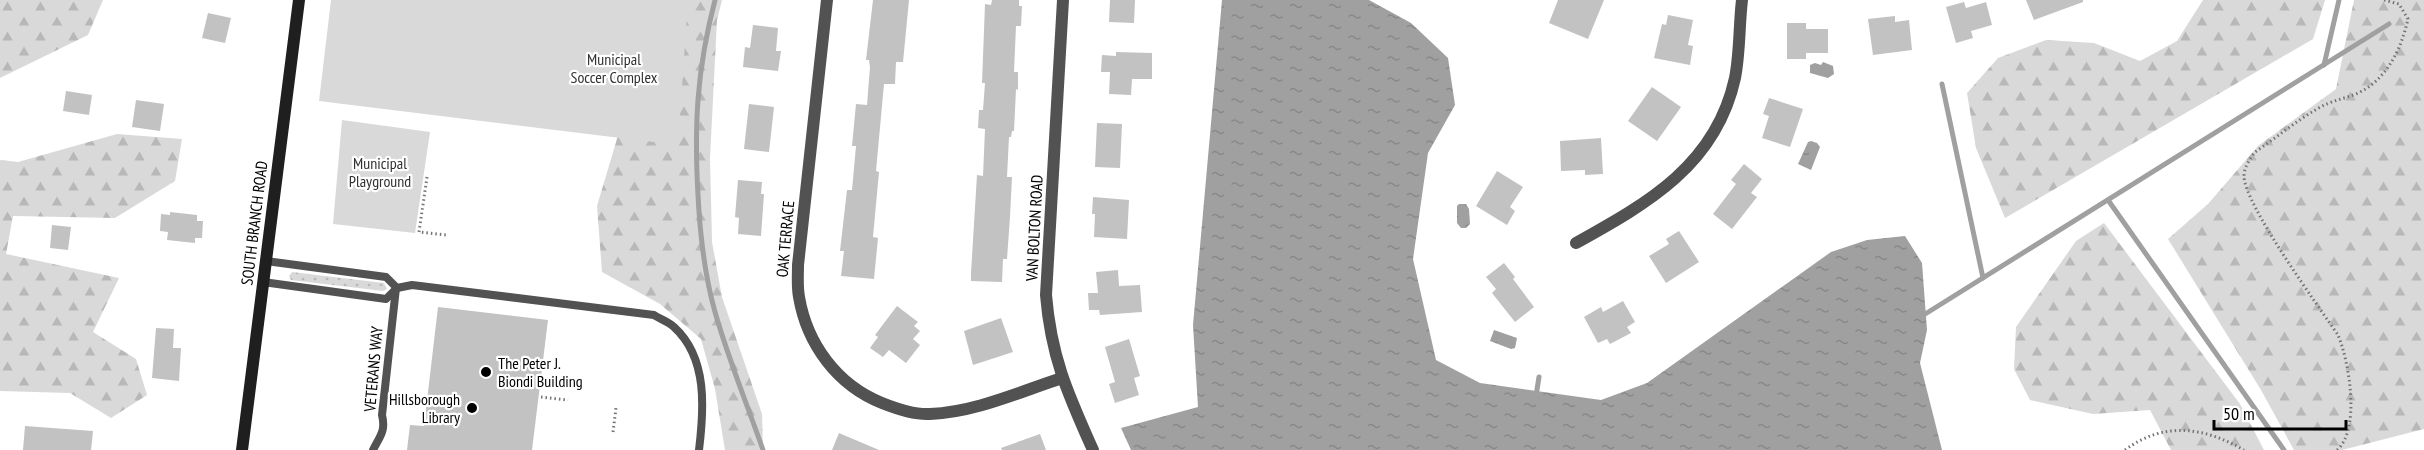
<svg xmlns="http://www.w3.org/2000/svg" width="2424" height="450" font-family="'PT Sans Narrow',sans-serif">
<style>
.grass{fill:url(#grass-dots)}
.forest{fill:url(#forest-firs)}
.park{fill:#d9d9d9}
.water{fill:url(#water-ripples)}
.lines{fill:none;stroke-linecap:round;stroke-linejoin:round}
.stream{stroke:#a0a0a0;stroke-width:5}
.building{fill:#c2c2c2}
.path{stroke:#747474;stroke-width:3;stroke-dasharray:1.5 3;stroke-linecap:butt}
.lane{stroke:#525252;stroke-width:8}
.street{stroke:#525252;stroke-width:12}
.secondary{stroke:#1f1f1f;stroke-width:12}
.poi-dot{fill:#000;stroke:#fff;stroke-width:2}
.labels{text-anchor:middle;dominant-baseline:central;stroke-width:4.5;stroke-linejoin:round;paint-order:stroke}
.park-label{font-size:16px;fill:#303030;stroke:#fff}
.street-label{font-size:16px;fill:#000;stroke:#fff}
.poi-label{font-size:16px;fill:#000;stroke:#fff;text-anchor:start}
</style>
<defs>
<pattern id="grass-dots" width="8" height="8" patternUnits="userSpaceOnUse" patternTransform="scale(1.5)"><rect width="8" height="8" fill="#d9d9d9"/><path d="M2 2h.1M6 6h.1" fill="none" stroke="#b8b8b8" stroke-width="1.8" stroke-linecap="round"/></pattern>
<pattern id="forest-firs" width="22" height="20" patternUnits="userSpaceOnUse" patternTransform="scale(1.5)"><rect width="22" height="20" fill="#d9d9d9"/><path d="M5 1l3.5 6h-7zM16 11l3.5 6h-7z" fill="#b8b8b8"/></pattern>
<pattern id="water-ripples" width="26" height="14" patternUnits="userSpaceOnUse" patternTransform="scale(1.5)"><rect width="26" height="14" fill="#a0a0a0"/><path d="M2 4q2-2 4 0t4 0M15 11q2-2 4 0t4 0" fill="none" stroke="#888"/></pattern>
</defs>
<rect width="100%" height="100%" fill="#fff"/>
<path class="grass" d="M292 272 384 283 387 289 383 291 291 280 289 276Z"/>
<g class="forest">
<path d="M0 0H103L88 35 0 78Z"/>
<path d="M653 0H722L717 20 710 158 712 242 722 297 762 414 763 450H725L715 389 701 339 660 304 602 272 597 206 622 122Z"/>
<path d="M2203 0H2325L2313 39 2005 218 1976 148 1967 93 1998 58 2046 40 2094 43 2140 61 2177 41Z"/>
<path d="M2354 0H2424V429L2342 450H2294L2261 390 2168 239 2208 204 2258 146 2336 89Z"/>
<path d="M117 134 182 139 175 181 115 218 13 216 6 254 119 278 93 332 136 359 147 395 111 418 70 393 0 391V160L18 162Z"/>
<path d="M2104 223 2240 404 2264 450H2171L2150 410 2093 414 2030 400 2014 369 2016 327 2076 241Z"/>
</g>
<g class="park">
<path d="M331 0H688L678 145 319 101Z"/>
<path d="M342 120 430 132 415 233 333 224Z"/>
</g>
<g class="water">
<path d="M1222 0H1369L1411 23 1448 58 1455 105 1428 153 1413 259 1436 360 1480 383 1601 400 1647 383 1831 252 1867 240 1905 236 1922 263 1927 330 1920 363 1942 450H1131L1121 428 1198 407 1193 325Z"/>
<path d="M1823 62 1833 66 1834 74 1828 78 1810 73V65L1815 63 1821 65Z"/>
<path d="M1811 141 1817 143 1820 147 1811 170 1798 164 1808 142Z"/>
<path d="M1459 204H1466L1469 209 1470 224 1466 228H1461L1457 223V206Z"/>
<path d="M1494 330 1517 338 1515 348 1511 349 1490 341Z"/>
</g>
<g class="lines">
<g class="stream">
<path d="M715 0C697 69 694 124 698 195 700 235 704 273 715 312 728 358 747 404 763 450"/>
<path d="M2324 65 2339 0"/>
<path d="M1942 84 1983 278"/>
<path d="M2108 200 2284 450"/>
<path d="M1922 316 2389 24"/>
<path d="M1536 396 1539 377"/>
</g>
</g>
<g class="building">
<path d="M873 0H909L903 62H896L895 84H884L876 171 879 172 873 237 878 238 874 279 841 276 844 251H840L847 190H852L856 146H852L856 104 867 105 870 67 869 60H866Z"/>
<path d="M992 0H1019V6H1022L1021 26H1016L1014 72H1018V90L1016 89 1014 131H1012L1011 137H1009L1007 177H1012L1010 217 1007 259H1003L1002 282 971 281V273L977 175 983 176 985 129 978 128 979 110H983L985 83H982L985 4 991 5Z"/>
<path d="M1110 0H1135L1134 23 1109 22Z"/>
<path d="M1558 0H1604L1588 39 1549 23Z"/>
<path d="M2026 0H2083V2L2034 20Z"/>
<path d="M1964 2 1966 8 1986 2 1992 25 1971 31 1973 38 1956 43 1946 7Z"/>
<path d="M208 13 231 18 225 43 202 38Z"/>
<path d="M1668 15 1693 20 1688 45 1693 46 1690 65 1654 58 1662 24 1666 25Z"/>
<path d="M1895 16V22L1909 20 1912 50 1873 55 1868 19Z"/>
<path d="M1787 23H1806V29H1828V53H1806V59H1787Z"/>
<path d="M753 25 778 28 776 51H781L778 71 743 67 745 47 750 48Z"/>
<path d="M1116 52 1152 53V79H1132L1131 95 1109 94 1110 72H1101L1102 55 1116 56Z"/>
<path d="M1652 87 1681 107 1657 141 1628 121Z"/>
<path d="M66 91 92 95 89 115 63 111Z"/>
<path d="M1769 98 1803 109 1790 147 1762 138 1769 116 1763 114Z"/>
<path d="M136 100 164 104 160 131 132 127Z"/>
<path d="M749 104 774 107 769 152 744 149Z"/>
<path d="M1097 123 1122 124 1120 168 1095 167Z"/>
<path d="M1601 138 1603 174 1585 175V170L1561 171 1560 141Z"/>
<path d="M1744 164 1762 179 1751 193 1757 197 1732 229 1713 214 1736 184 1731 180Z"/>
<path d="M1497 171 1523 187 1510 207 1515 211 1507 225 1476 206Z"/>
<path d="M738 180 762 182 761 194H764L761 236 738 234 739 218 735 217Z"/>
<path d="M1093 197 1129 200 1127 239 1094 237 1095 214H1092Z"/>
<path d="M170 212 197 215V221H203L202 238H195V243L167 240 168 232 160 231 161 214 170 215Z"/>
<path d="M52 225 71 227 68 250 50 248Z"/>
<path d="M1679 231 1699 262 1666 283 1649 256 1669 244 1666 239Z"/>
<path d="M1504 263 1515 277 1513 279 1534 307 1515 322 1492 293 1496 289 1486 277Z"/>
<path d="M1118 270 1119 286 1140 285 1142 312 1100 315 1099 310H1089L1088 293H1098L1096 272Z"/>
<path d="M1623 301 1635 322 1627 327 1631 333 1610 344 1607 339 1598 343 1584 317 1601 307 1603 312Z"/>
<path d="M897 306 918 322 914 326 920 331 913 339 920 345 906 363 889 350 883 357 870 348 878 337 875 335Z"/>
<path d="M438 307 548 320 532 450H407L410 425 424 426Z"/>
<path d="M1001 318 1013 352 973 365 964 331Z"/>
<path d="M156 328 174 329 173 348H181L179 381 152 378Z"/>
<path d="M1129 339 1140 376 1134 378 1139 395 1115 403 1109 384 1115 382 1105 347Z"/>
<path d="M25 426 93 431 91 450H23Z"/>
<path d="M839 433 879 450H832Z"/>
<path d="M1040 434 1046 450H1002L1001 448Z"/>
</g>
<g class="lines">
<g class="path">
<path d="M427 177 419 232 446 235"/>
<path d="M541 397 568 400"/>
<path d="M613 432 616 408"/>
<path d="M2125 450C2164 421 2204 427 2244 450"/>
<path d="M2337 450C2361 429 2349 361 2338 335 2319 307 2244 204 2244 176 2244 167 2250 159 2255 152 2276 138 2296 121 2317 109 2330 101 2343 99 2356 94 2386 81 2401 50 2408 19L2399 4 2384 0"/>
</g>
<g class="lane">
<path d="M266 261 386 277 397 288"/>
<path d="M263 282 386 299 397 288 412 285 654 315C660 319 669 322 674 327 708 358 704 409 699 450"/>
<path d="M373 450C380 436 386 431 382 415L396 288"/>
</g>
<g class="street">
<path d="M827 0 798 265C798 275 797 286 799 297 807 344 837 385 882 403 897 409 914 415 930 414 976 412 1019 392 1062 378"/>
<path d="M1063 0 1046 295C1051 357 1068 394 1093 450"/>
<path d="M1576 243C1648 203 1716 165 1735 78 1740 53 1739 25 1742 0"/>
</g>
<path class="secondary" d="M242 450 299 0"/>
</g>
<g class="poi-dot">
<circle cx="486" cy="372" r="6"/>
<circle cx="472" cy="408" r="6"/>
</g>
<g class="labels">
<g class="park-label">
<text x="614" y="59">Municipal<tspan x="614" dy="18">Soccer Complex</tspan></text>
<text x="380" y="163">Municipal<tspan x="380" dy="18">Playground</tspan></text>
</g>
<g class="street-label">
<text transform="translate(254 223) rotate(-83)">SOUTH BRANCH ROAD</text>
<text transform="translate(1034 228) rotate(-87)">VAN BOLTON ROAD</text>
<text transform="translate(785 239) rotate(-85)">OAK TERRACE</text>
<text transform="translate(373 369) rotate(-85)">VETERANS WAY</text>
</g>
<g class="poi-label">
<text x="498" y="363">The Peter J.<tspan x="498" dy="18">Biondi Building</tspan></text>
<text x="460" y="399" text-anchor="end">Hillsborough<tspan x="460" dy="18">Library</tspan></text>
</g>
</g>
<path d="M2214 420v9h132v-9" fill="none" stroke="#000000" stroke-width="3"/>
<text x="2223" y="420" font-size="18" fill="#000000" stroke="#ffffff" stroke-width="4.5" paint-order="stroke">50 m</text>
</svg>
